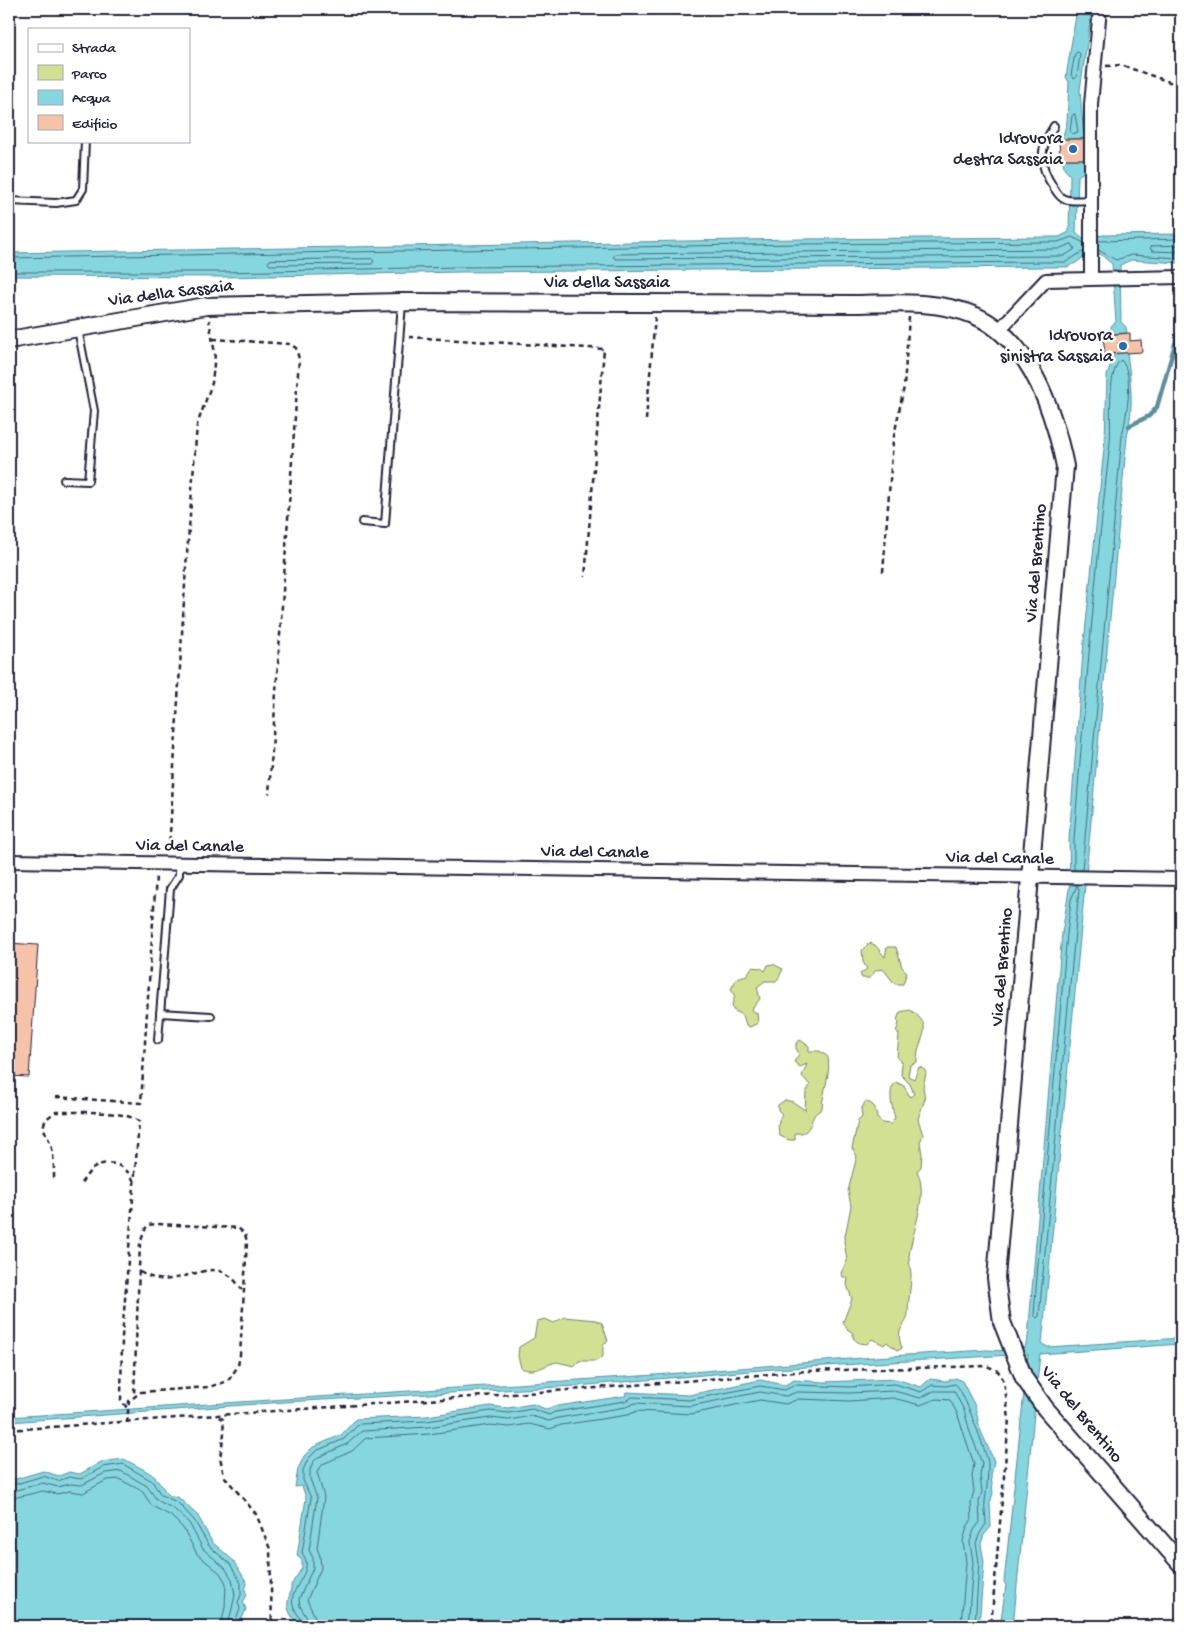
<svg xmlns="http://www.w3.org/2000/svg" width="1190" height="1635" font-family="'Gochi Hand',sans-serif">
<style>
.green{fill:#d2e093;stroke:#7a8167}
.water{fill:#85d6df;stroke:#5d8e9d}
.lines{fill:none;stroke-linecap:round;stroke-linejoin:round}
.shore{stroke:#4a6a7d;stroke-width:1}
.stream{stroke:#5d8e9d;stroke-width:4.5}
.building{fill:#f7c3a8;stroke:#22223b}
.service-casing{stroke:#22223b;stroke-width:10}
.minor-casing{stroke:#22223b;stroke-width:16}
.tertiary-casing{stroke:#22223b;stroke-width:20}
.path{stroke:#22223b;stroke-width:2.5;stroke-dasharray:5 4;stroke-linecap:butt}
.service{stroke:#fff;stroke-width:6}
.minor{stroke:#fff;stroke-width:12}
.tertiary{stroke:#fff;stroke-width:16}
.poi-dot{fill:#1f6fb2;stroke:#fff;stroke-width:2}
.labels{text-anchor:middle;dominant-baseline:central;stroke-width:5;stroke-linejoin:round;paint-order:stroke}
.poi-label{font-size:18px;fill:#22223b;stroke:#fff;text-anchor:end}
.street-label{font-size:18px;fill:#22223b;stroke:#fff}
</style>
<rect width="100%" height="100%" fill="#fff"/>
<filter id="ink" filterUnits="userSpaceOnUse"><feTurbulence type="fractalNoise" baseFrequency=".02" numOctaves="2"/><feDisplacementMap in="SourceGraphic" scale="10" xChannelSelector="R" yChannelSelector="G"/><feConvolveMatrix kernelMatrix="1 2 1 2 8 2 1 2 1" color-interpolation-filters="sRGB"/></filter>
<g filter="url(#ink)">
<g class="green">
<path d="M869 943 875 945 885 957 887 947H896L902 967 907 972 903 984H895L883 969 876 970 870 978H862L860 974 867 969 863 962 862 950Z"/>
<path d="M773 964 783 969 777 981H765L757 987 760 999 751 1010 757 1013 758 1023 750 1027 746 1025 743 1015 733 1010 732 1004 735 997 731 989 737 978 747 975 752 967 761 968 765 971 768 965Z"/>
<path d="M910 1010C938 1028 916 1038 917 1062L910 1065 908 1076 914 1079 919 1067 924 1069 926 1073 923 1087 925 1099 918 1119 923 1135 920 1142 922 1154 921 1167 917 1171C929 1196 912 1231 909 1256 909 1263 911 1269 911 1275 911 1288 908 1301 908 1313 907 1328 894 1326 902 1348L898 1351 887 1342 884 1345 872 1339 867 1344 859 1343 853 1338V1333L847 1329 843 1322 852 1299 847 1285 848 1278 843 1277 841 1273 847 1261 844 1241 851 1206 848 1191 857 1156 852 1148 858 1121 862 1117 861 1110 865 1102C875 1103 876 1109 877 1118L882 1123 891 1124 895 1118C892 1107 887 1090 896 1082L904 1086 910 1097 914 1094 910 1084 901 1075 902 1062 897 1058 899 1034 896 1032 899 1023 897 1020 900 1012Z"/>
<path d="M800 1040 809 1046V1051H820L828 1057C831 1075 823 1090 822 1108 820 1112 815 1112 814 1116 809 1125 810 1135 795 1133V1140H789L780 1136C777 1128 778 1121 782 1114L778 1110V1105L785 1100 793 1102 805 1110 806 1093 810 1085 802 1076 807 1064 800 1067 794 1062 799 1054 796 1048V1043Z"/>
<path d="M564 1317 596 1320 602 1323 608 1341 603 1344V1356L596 1361H579L574 1366 557 1362C543 1365 537 1374 521 1368L518 1356 519 1347 534 1338 537 1321 545 1319 554 1323Z"/>
</g>
<g class="water">
<path d="M1077 9H1092L1080 90 1084 139H1062L1067 122 1069 82 1066 77Z"/>
<path d="M1062 159H1085V171L1078 176 1076 233 1082 238 1103 235 1181 234V263L1131 260 1120 265 1121 322 1126 327 1127 333 1111 334V326L1116 322 1112 264 1100 254 1085 256 1076 263 1067 267H1047L461 272 222 277 9 276V253L800 239 1059 237 1069 232 1070 175 1065 170Z"/>
<path d="M1127 352C1131 385 1134 404 1127 437L1042 1344 1048 1347 1181 1338V1344L1040 1354 1013 1626H1000L1006 1585 1004 1582 1028 1354 773 1369 576 1386 285 1402 9 1422V1417L655 1375 874 1357 986 1350 1010 1351 1025 1347 1028 1337 1062 933 1070 883 1069 839 1083 652 1105 439 1107 376 1114 354Z"/>
<path d="M956 1378 962 1381 975 1406 980 1429 994 1461 991 1476 993 1493 990 1503 991 1527 984 1535 981 1544 984 1562 979 1626H297C296 1620 291 1617 289 1611 285 1601 292 1593 291 1585L302 1568V1560L297 1556 306 1498 302 1486 295 1487 298 1469 304 1456 313 1447 341 1435 356 1419 427 1416 490 1406 508 1408 533 1404 548 1410 551 1407 625 1396 626 1392 689 1395 760 1380 785 1385 794 1380 824 1382 896 1379 921 1387 930 1379 946 1381Z"/>
<path d="M124 1459C134 1465 147 1470 155 1477 164 1485 164 1498 178 1497L198 1516 212 1542 234 1561 247 1583 245 1590 247 1595 243 1602 246 1609 239 1626H9V1481L43 1471 59 1476 69 1472 80 1474 101 1462Z"/>
</g>
<g class="lines">
<g class="shore">
<path d="M1078 52 1080 54 1077 77 1074 79 1071 75 1075 54Z"/>
<path d="M1075 114 1078 132 1072 134 1070 131 1072 116Z"/>
<path d="M1098 241 1181 239"/>
<path d="M1072 244 1075 249 1064 256 616 259 613 257 616 254 1058 249Z"/>
<path d="M1181 245 1152 246 1150 248 1152 251 1181 252"/>
<path d="M1098 250 1116 260 1131 255 1181 258"/>
<path d="M9 258 800 244 1058 242 1072 237 1084 243"/>
<path d="M372 259 374 261 372 264 270 265 268 263 270 260Z"/>
<path d="M9 272H222L461 267 1047 262H1066L1084 251"/>
<path d="M1074 870V839C1084 707 1095 575 1110 443 1112 425 1106 371 1121 360 1135 375 1126 417 1122 436L1082 870"/>
<path d="M1077 886 1079 889 1039 1316 1037 1318 1034 1315 1038 1263 1067 934 1071 900Z"/>
<path d="M9 1486 43 1476 58 1481 69 1477 81 1479 103 1467 123 1464 152 1481 161 1495 177 1502 183 1508 194 1520 209 1546 230 1564 241 1583V1595L238 1602 240 1609 234 1626"/>
<path d="M9 1492 43 1483 58 1487 70 1484 82 1485 105 1473 121 1471 147 1486 157 1500 174 1509 189 1523 203 1549 225 1568 232 1579 235 1595 228 1626"/>
<path d="M9 1499 43 1491 57 1494 70 1491 83 1493 107 1480 119 1479 142 1491 152 1506 171 1516 183 1528 197 1554 220 1573 226 1583 225 1607 221 1626"/>
<path d="M302 1626C302 1615 289 1608 293 1596 297 1581 314 1568 302 1553L311 1498 303 1480V1470L308 1459 316 1451 344 1439 359 1424 427 1421 490 1411 509 1413 532 1409 549 1415 555 1412 625 1401 632 1397 689 1400 760 1386 785 1390 795 1385 849 1387 895 1384 921 1392 932 1385 946 1386 955 1384C962 1386 988 1456 988 1464 988 1477 987 1489 985 1501 984 1508 986 1517 986 1524L980 1533 976 1543 979 1562 975 1626"/>
<path d="M308 1626 307 1618 300 1606 299 1599 313 1568V1558L309 1550 317 1498 310 1479V1470L313 1462 319 1457 347 1444 362 1431 428 1427 490 1418 509 1420 531 1416 549 1421 558 1418 626 1407 635 1403 690 1406 760 1392 786 1396 797 1392 849 1393 894 1391 920 1398 934 1391H954L964 1410 970 1432 982 1463 980 1476 982 1492 979 1502 980 1522 974 1530 970 1542 973 1562 968 1626"/>
<path d="M316 1626 315 1617 307 1600 321 1568 320 1556 317 1548 324 1497 317 1472 323 1464 352 1451 366 1438 429 1434 490 1425 509 1427 529 1424 550 1429 561 1425 628 1415 637 1411 691 1414 760 1400 786 1404 798 1399 849 1401 893 1398 920 1405 936 1399 950 1400 957 1413 974 1464 972 1476 974 1491 971 1502 972 1519 967 1527 963 1541 966 1562 961 1626"/>
</g>
<path class="stream" d="M1129 426 1149 416 1157 407 1181 323"/>
</g>
<g class="building">
<path d="M1059 139H1086V159H1060Z"/>
<path d="M1130 333V341L1141 340 1142 352 1105 354 1103 335Z"/>
<path d="M9 943 38 945 29 1077 9 1076Z"/>
</g>
<g class="lines">
<defs>
<g id="service">
<path d="M1054 126C1039 149 1038 165 1054 188 1057 192 1059 197 1064 199 1072 202 1084 200 1092 200"/>
<path d="M9 201 56 203 76 200 83 189 85 141"/>
<path d="M64 480 88 481 94 411 78 329"/>
<path d="M362 522 385 524 402 303"/>
<path d="M160 1013 211 1016"/>
<path d="M158 1040 170 889 179 875V865"/>
</g>
<g id="minor">
<path d="M1091 278V104L1100 9"/>
<path d="M998 331 1046 280 1181 277"/>
<path d="M9 861 1181 879"/>
</g>
<path id="tertiary" d="M9 340 206 306 402 302 855 304C895 303 939 300 976 316 1031 341 1054 413 1065 466L996 1278 1002 1322 1024 1378 1045 1408 1181 1564"/>
</defs>
<use href="#service" class="service-casing"/>
<use href="#minor" class="minor-casing"/>
<use href="#tertiary" class="tertiary-casing"/>
<g class="path">
<path d="M1106 66 1121 65 1181 86"/>
<path d="M409 337 604 349 585 577"/>
<path d="M213 339 290 344 296 348 299 359 269 794"/>
<path d="M646 420 655 317"/>
<path d="M883 572 893 441 904 387 909 317"/>
<path d="M169 850 186 567 197 425 212 383 215 354 209 320"/>
<path d="M56 1097 141 1103 156 876"/>
<path d="M54 1178C54 1168 54 1159 52 1149 49 1133 33 1125 56 1112 72 1112 130 1110 139 1122L122 1337 121 1400 127 1408"/>
<path d="M81 1183C85 1178 89 1171 94 1168 109 1157 128 1166 134 1182"/>
<path d="M140 1272C149 1277 160 1281 170 1279 201 1275 220 1256 242 1290"/>
<path d="M219 1417 223 1419 224 1434 220 1457 224 1476 256 1514 270 1549 272 1626"/>
<path d="M127 1423 129 1401 141 1392 209 1387 228 1381 238 1366 240 1355 247 1242 245 1234 238 1228 158 1224 147 1225 140 1243 134 1396"/>
<path d="M9 1430 610 1387 807 1371 987 1366 998 1371 1004 1381 1009 1419 991 1626"/>
</g>
<use href="#service" class="service"/>
<use href="#minor" class="minor"/>
<use href="#tertiary" class="tertiary"/>
</g>
</g>
<g class="poi-dot">
<circle cx="1073" cy="149" r="5"/>
<circle cx="1123" cy="346" r="5"/>
</g>
<g class="labels">
<g class="poi-label">
<text x="1063" y="139">Idrovora<tspan x="1063" dy="21">destra Sassaia</tspan></text>
<text x="1113" y="336">Idrovora<tspan x="1113" dy="21">sinistra Sassaia</tspan></text>
</g>
<g class="street-label">
<text x="607" y="283">Via della Sassaia</text>
<text transform="translate(171 294) rotate(-7)">Via della Sassaia</text>
<text transform="translate(1037 563) rotate(-85)">Via del Brentino</text>
<text transform="translate(190 847) rotate(1)">Via del Canale</text>
<text transform="translate(595 853) rotate(1)">Via del Canale</text>
<text transform="translate(1000 859) rotate(1)">Via del Canale</text>
<text transform="translate(1003 967) rotate(-85)">Via del Brentino</text>
<text transform="translate(1081 1415) rotate(51)">Via del Brentino</text>
</g>
</g>
<rect width="1190" height="1635" fill="none" stroke="#fff" stroke-width="30"/>
<rect x="15" y="15" width="1160" height="1605" fill="none" stroke="#22223b" stroke-width="2" filter="url(#ink)"/>
<rect x="28" y="28" width="162" height="115" fill="#ffffff" stroke="#a7a7b1"/>
<rect x="38" y="44" width="25" height="8" fill="#ffffff" stroke="#a7a7b1"/>
<text x="72" y="52" font-size="15" fill="#22223b">Strada</text>
<rect x="38" y="65" width="25" height="15" fill="#d2e093" stroke="#a7a7b1"/>
<text x="72" y="78" font-size="15" fill="#22223b">Parco</text>
<rect x="38" y="90" width="25" height="15" fill="#85d6df" stroke="#a7a7b1"/>
<text x="72" y="102" font-size="15" fill="#22223b">Acqua</text>
<rect x="38" y="115" width="25" height="15" fill="#f7c3a8" stroke="#a7a7b1"/>
<text x="72" y="128" font-size="15" fill="#22223b">Edificio</text>
</svg>
